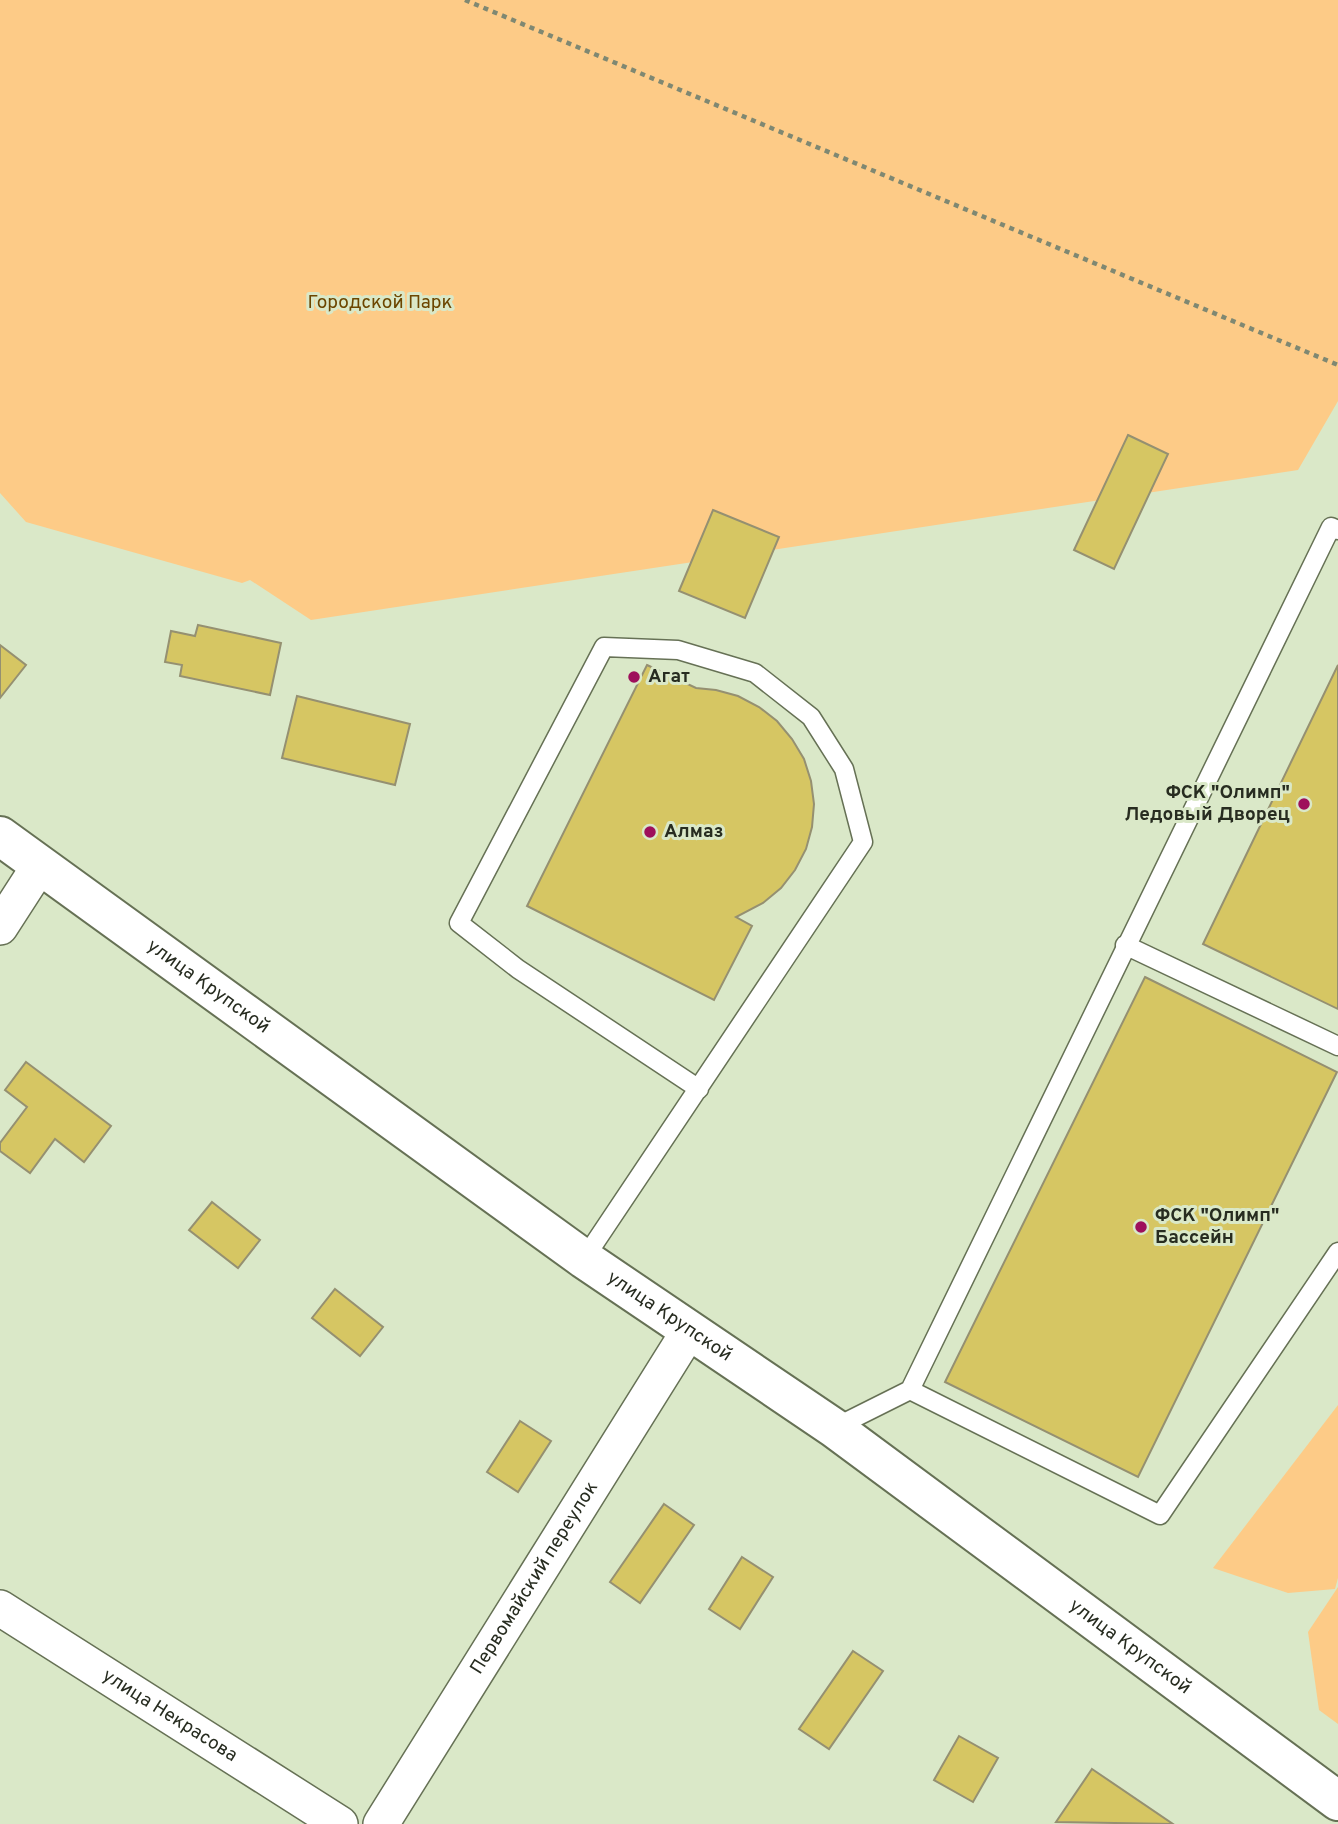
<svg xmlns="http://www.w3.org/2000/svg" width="1338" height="1824" font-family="Overpass,sans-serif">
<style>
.green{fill:#fdcb87}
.building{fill:#d6c663;stroke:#959071;stroke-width:2}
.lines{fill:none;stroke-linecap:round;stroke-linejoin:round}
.lane-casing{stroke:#667155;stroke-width:21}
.street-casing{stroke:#667155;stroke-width:38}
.secondary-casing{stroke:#667155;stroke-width:42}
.path{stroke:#7f8872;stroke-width:4.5;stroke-dasharray:5 5;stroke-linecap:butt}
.lane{stroke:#fff;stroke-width:18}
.street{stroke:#fff;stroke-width:35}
.secondary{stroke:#fff;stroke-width:38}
.poi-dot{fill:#9e0f5b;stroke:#dae8c8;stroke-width:2.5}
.labels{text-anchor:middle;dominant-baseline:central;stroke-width:6;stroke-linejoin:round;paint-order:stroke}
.park-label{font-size:19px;fill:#6c4600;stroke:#dae8c8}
.poi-label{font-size:19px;font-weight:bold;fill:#272c20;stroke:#dae8c8;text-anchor:start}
.street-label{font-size:19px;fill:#272c20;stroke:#dae8c8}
</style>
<rect width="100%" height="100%" fill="#dae8c8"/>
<g class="green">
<path d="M0 0H1338V401L1298 470 311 620 250 580 242 583 26 522 0 493Z"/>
<path d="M1338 1405V1578L1335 1589 1288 1593 1213 1568Z"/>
<path d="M1338 1587V1724L1319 1710 1308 1632Z"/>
</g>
<g class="building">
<path d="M1128 435 1168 454 1114 569 1074 550Z"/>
<path d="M713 510 779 537 745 618 679 591Z"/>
<path d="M198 625 281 643 270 695 180 676 182 665 165 662 171 631 195 636Z"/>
<path d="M0 645 26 665 0 698Z"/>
<path d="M647 665 696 688 716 690 738 696 759 707 777 721 792 739 804 759 811 781 814 804 812 827 806 849 795 870 781 888 763 903 736 917 752 926 714 1000 527 906Z"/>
<path d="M1338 665V1009L1203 944Z"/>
<path d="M297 696 410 724 395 785 282 758Z"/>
<path d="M1145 977 1337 1072 1138 1477 945 1382Z"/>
<path d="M26 1062 111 1126 84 1162 55 1139 30 1173 0 1151V1143L27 1107 5 1090Z"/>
<path d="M212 1202 260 1240 238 1268 189 1230Z"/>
<path d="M335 1289 383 1327 360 1356 312 1318Z"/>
<path d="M520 1421 551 1441 518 1492 487 1472Z"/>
<path d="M664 1504 694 1525 640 1603 610 1582Z"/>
<path d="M742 1557 773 1577 740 1629 709 1609Z"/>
<path d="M853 1651 883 1671 829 1749 799 1729Z"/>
<path d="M959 1736 998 1758 973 1802 934 1780Z"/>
<path d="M1092 1769 1173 1824 1056 1822Z"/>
</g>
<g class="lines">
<defs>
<g id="lane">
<path d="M1125 945 1338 1046"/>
<path d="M584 1259 863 842 844 769 811 717 755 673 678 650 604 647 459 923 518 969 699 1089"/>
<path d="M910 1390 1160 1515 1338 1252"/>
<path d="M834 1428 910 1390 1331 527 1338 530"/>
</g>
<g id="street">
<path d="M0 927 40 865"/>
<path id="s1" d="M0 1608 340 1824"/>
<path id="s2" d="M381 1824 689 1331"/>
</g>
<g id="secondary">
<path id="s3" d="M0 836 584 1259 834 1428 1338 1801"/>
</g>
</defs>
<use href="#lane" class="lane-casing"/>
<use href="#street" class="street-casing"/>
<use href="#secondary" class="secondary-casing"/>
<path class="path" d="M465 0 1338 365"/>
<use href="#lane" class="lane"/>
<use href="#street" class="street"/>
<use href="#secondary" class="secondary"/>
</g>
<g class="poi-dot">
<circle cx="634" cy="677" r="7"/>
<circle cx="1304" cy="804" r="7"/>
<circle cx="650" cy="832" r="7"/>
<circle cx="1141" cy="1227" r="7"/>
</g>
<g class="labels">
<g class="park-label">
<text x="380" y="303">Городской Парк</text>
</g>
<g class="poi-label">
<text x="648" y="677">Агат</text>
<text x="1290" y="793" text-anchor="end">ФСК "Олимп"<tspan x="1290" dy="22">Ледовый Дворец</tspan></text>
<text x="664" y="832">Алмаз</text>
<text x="1155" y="1216">ФСК "Олимп"<tspan x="1155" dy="22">Бассейн</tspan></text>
</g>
<g class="street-label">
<text stroke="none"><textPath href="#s3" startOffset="257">улица Крупской</textPath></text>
<text stroke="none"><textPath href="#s3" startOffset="824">улица Крупской</textPath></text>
<text stroke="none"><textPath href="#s2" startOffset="290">Первомайский переулок</textPath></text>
<text stroke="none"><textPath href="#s3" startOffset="1391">улица Крупской</textPath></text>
<text stroke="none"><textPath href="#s1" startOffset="201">улица Некрасова</textPath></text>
</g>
</g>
</svg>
